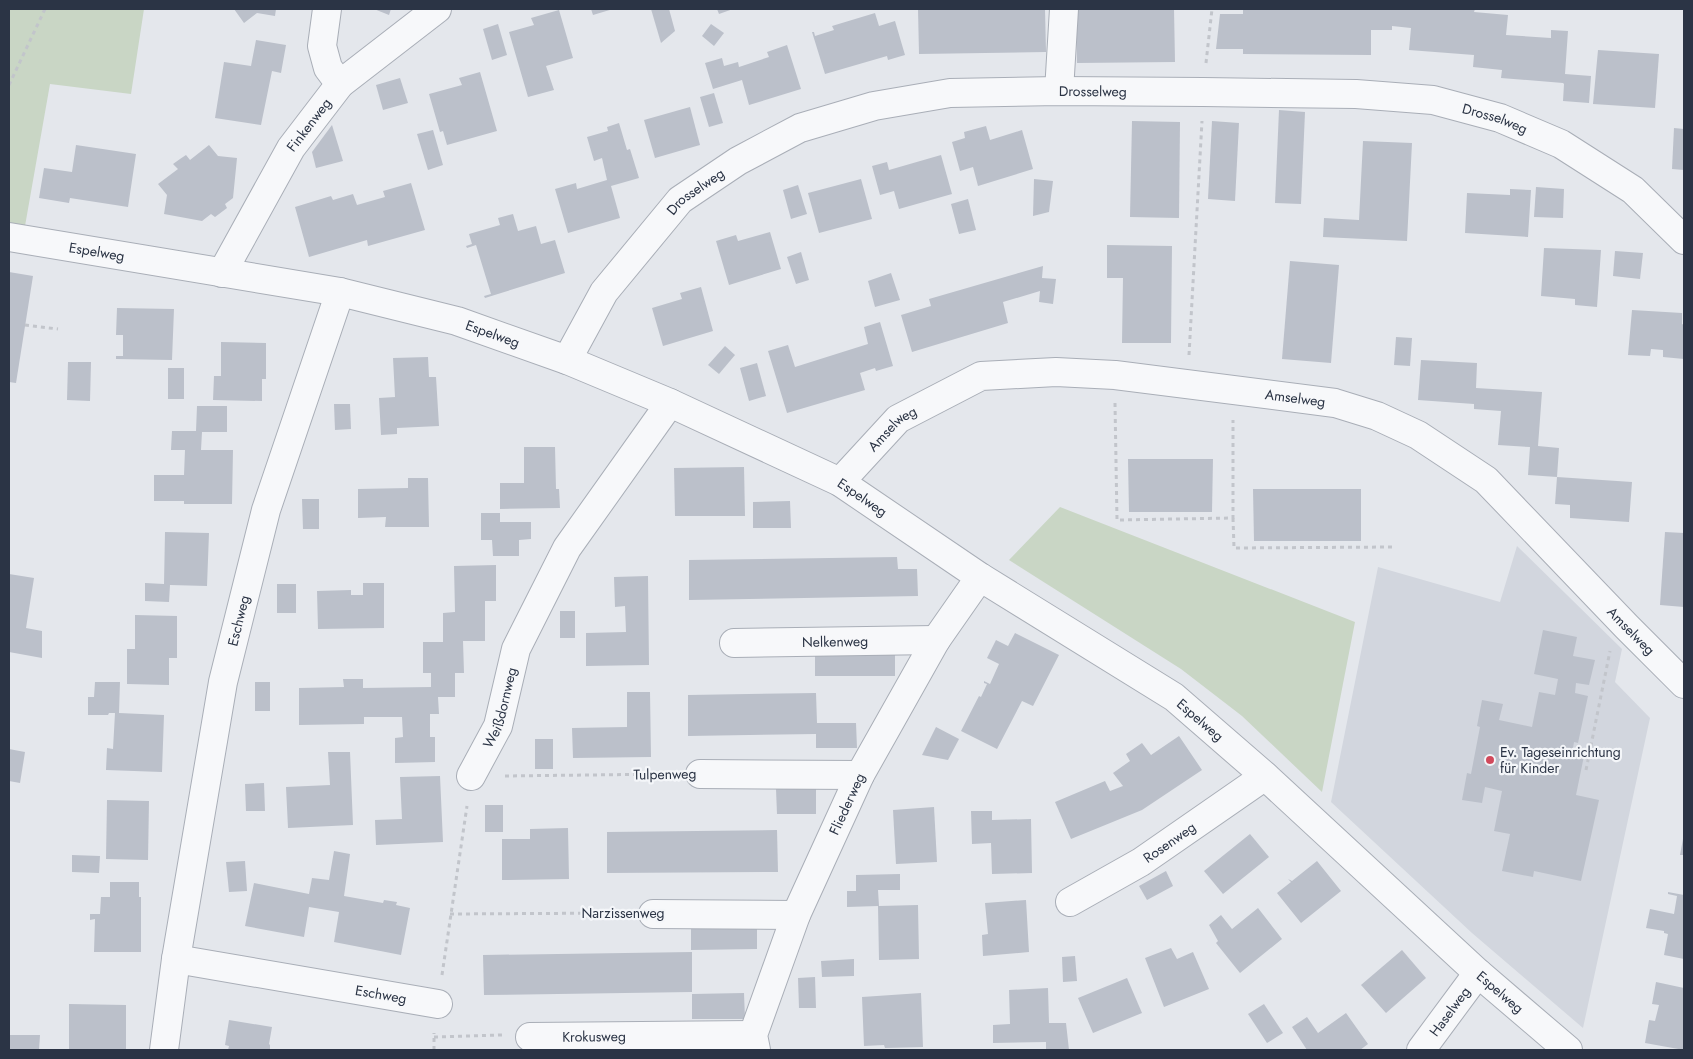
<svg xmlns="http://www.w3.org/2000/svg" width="1693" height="1059" font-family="Jost,sans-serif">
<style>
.built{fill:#d2d6de}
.green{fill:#c9d6c5}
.building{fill:#bbc0ca}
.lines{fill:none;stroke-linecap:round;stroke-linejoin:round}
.minor-casing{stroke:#a9aeb7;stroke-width:30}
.path{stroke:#c2c5cb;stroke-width:3;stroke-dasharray:4 4;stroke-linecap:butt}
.minor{stroke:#f7f8fa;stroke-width:28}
.poi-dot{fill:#d1495b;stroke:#f4f6f9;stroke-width:2}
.labels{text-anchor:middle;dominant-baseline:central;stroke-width:4.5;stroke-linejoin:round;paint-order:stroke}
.street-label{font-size:14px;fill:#2b3445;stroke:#f4f6f9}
.poi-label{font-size:14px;fill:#2b3445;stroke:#f4f6f9;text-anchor:start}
</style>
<rect width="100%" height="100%" fill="#e4e7ec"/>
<path class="built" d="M1517 546 1622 649 1615 682 1650 718 1583 1028 1472 933 1331 802 1378 567 1500 602Z"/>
<g class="green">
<path d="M9 9H144L131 94 50 84 25 226 9 223Z"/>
<path d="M1060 507 1355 622 1322 792 1242 716 1181 669 1009 560Z"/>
</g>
<g class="building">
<path d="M234 9H276L275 16 257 13 244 23Z"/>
<path d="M374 9H391L389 15Z"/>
<path d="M591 9H613L593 15Z"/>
<path d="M651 9H669L675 31 661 43Z"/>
<path d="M717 9H733L719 14Z"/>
<path d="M918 9H1045L1046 52 919 54Z"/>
<path d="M1076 9H1174L1175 62 1077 63Z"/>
<path d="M1243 9H1427L1449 10V9H1475L1474 12 1508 15 1506 35 1551 38V30L1568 31 1565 74 1591 76 1589 103 1563 101 1564 84 1563 83 1501 78 1502 70 1473 67 1474 55 1409 50 1411 28 1392 26V30H1371V55L1243 54V49H1216L1220 14H1243Z"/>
<path d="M559 10 573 58 546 66 554 90 528 97 509 32 534 25 531 18Z"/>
<path d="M875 13 879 26 895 21 905 55 888 60 887 56 825 74 812 32H814L815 36 834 30 832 26Z"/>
<path d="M498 24 507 55 492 60 483 29Z"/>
<path d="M711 24 724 33 714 46 702 36Z"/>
<path d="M256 40 286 45 281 73 272 71 261 125 215 118 224 62 251 66Z"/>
<path d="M787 45 801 89 749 105 742 80 713 89 705 63 722 58 724 66 738 62 739 67 769 57 767 52Z"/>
<path d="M1598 50 1659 54 1655 108 1593 104Z"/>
<path d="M480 72 497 131 447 145 443 131 440 132 429 94 462 85 459 78Z"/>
<path d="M400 78 408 103 383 110 376 85Z"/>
<path d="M714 93 723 123 709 127 700 97Z"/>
<path d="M690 107 700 145 655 158 644 120Z"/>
<path d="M1279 110 1305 112 1301 204 1275 203Z"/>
<path d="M1132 121 1180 122 1179 218 1130 217Z"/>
<path d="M1212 121 1239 123 1235 201 1208 199Z"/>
<path d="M619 123 627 150 630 149 639 178 611 186 620 218 568 233 555 189 576 183 577 189 607 180 602 158 594 161 587 137 608 131 607 127Z"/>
<path d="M332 125 343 161 316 168 312 152Z"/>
<path d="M986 126 990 140 1022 130 1033 169 978 186 973 167 960 171 952 142 965 138 964 132Z"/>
<path d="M1674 128 1684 129V170L1672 169Z"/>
<path d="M433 130 443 165 428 170 417 134Z"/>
<path d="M1363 141 1412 143 1407 241 1323 237 1324 218 1359 220Z"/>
<path d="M76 145 136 154 128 207 70 198 69 203 39 198 44 168 72 172Z"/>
<path d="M209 145 218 156 237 158 233 198 225 204 227 208 215 217 211 214 202 221 164 214 167 195 158 184 178 169 173 164 180 159 186 155 190 160Z"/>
<path d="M941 155 952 194 899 209 894 191 880 195 872 166 887 162 889 170Z"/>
<path d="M861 179 872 219 819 233 808 193Z"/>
<path d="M1034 179 1053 181 1049 212 1033 216Z"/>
<path d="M411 183 425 230 368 246 367 240 309 257 295 207 331 196 333 200 353 194 357 205 385 197 383 191Z"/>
<path d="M798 185 807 214 791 219 783 190Z"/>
<path d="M1536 187 1564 189 1563 218 1534 217Z"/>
<path d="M1510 189 1531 190 1528 237 1465 233 1467 193 1510 195Z"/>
<path d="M968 199 976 230 959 234 951 204Z"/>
<path d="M513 214 518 231 536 226 541 244 555 240 565 273 485 298 484 296 491 294 476 245 467 248 466 246 472 244 469 234 500 225 498 218Z"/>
<path d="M770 232 781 269 729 285 716 241 736 235 738 241Z"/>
<path d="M1107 245 1172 246 1171 343H1122L1123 278H1107Z"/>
<path d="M1544 248 1601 250 1597 307 1575 305V299L1541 296Z"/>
<path d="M1615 251 1643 253 1640 279 1613 276Z"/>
<path d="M801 252 809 280 796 284 787 257Z"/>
<path d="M1290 261 1339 265 1331 363 1282 359Z"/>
<path d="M1043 266 1042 278 1056 279 1053 304 1039 302 1040 291 1003 302 1008 323 912 352 901 315 931 306 929 299Z"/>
<path d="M9 272 33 276 16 383 9 382Z"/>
<path d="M891 273 900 300 875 307 868 281Z"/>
<path d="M701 287 713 331 663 346 652 308 682 299 680 293Z"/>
<path d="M117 308 174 309 172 360 116 359V356H123V335H116Z"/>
<path d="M1632 310 1682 313V324L1684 325V359L1663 357V350L1651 349 1650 356 1628 355Z"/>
<path d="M880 322 893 366 876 371 875 368 860 373 865 390 787 413 768 351 788 345 795 367 868 344 864 327Z"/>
<path d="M1396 337 1412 338 1410 366 1394 365Z"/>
<path d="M221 342 266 343V379H262V401L213 400 214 376H221Z"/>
<path d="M725 346 735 355 719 374 708 365Z"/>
<path d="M428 357 429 377H436L439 426 397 428V434L381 435 379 398 395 397 393 358Z"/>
<path d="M1421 360 1477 363 1476 388 1542 392 1538 446 1559 448 1557 477 1632 482 1629 522 1570 518V505L1555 504 1557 477 1528 475 1530 447 1498 445 1501 411 1474 409V404L1418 400Z"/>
<path d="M68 362H91L90 401 67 400Z"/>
<path d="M757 363 766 396 749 401 740 368Z"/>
<rect x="168" y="368" width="16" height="31"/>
<path d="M334 404H350L351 429 335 430Z"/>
<path d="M197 406H227V432H202L201 450H233L232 504H184V501H154V475H184L185 450H171L172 431H196Z"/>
<path d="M524 447H555L556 489H559L560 508 500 509V483H524Z"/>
<path d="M1128 459H1213L1212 512H1129Z"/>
<path d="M744 467 745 516H675L674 468Z"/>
<path d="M408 478H428L429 527H385L386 517 358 518V489L408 488Z"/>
<path d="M1253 489H1361V541H1254Z"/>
<path d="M302 499H319V529H303Z"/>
<path d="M790 501 791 528H753V502Z"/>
<path d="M481 513H500V522H531V539L519 540V556H493L492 540H481Z"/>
<path d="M165 532 209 533 207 586 170 585 169 602 145 601V583L164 584Z"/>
<path d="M1665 532 1684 533V607L1660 605Z"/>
<path d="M897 557 898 569H917L918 596 689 600V560Z"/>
<path d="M496 565V601H485V641H463L464 673H455V697H438L439 714H430V737H435V762L395 763V738L403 737 402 717H364V724L299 725V688L344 687 343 679H363V688L431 687V673H423V642H443V613L455 612 454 566Z"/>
<path d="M9 574 34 578 26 628 42 631V658L9 652Z"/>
<path d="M648 576 649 665 586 666V633L626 632 625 606 615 607 614 577Z"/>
<path d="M363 583H384V628L318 629 317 591 351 590V595H363Z"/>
<rect x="277" y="584" width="19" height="29"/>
<rect x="560" y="611" width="15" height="27"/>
<path d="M135 615 177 616V658H169V685L127 684V649H135Z"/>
<path d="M1543 630 1577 637 1573 656 1595 660 1589 685 1576 683 1575 693 1588 696 1578 743 1574 742 1572 754 1584 756 1576 795 1599 800 1581 881 1534 871 1533 877 1502 871 1510 834 1494 831 1502 791 1485 787 1482 803 1462 800 1467 773 1471 774 1480 727 1477 726 1482 700 1503 704 1499 720 1532 727 1539 692 1555 695 1558 679 1534 674Z"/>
<path d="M1015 633 1059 655 1033 706 1022 701 997 749 961 731 979 696 981 697 987 684 984 683V681L990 684 999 664 987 658 996 640 1008 646Z"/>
<path d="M895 651V676H815V652Z"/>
<path d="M95 682H120L119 713 164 715 162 772 106 770 107 748 113 749 115 713H109L108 715H88V697H94Z"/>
<rect x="255" y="682" width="15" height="29"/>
<path d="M627 692H650L651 757 573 758 572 728 627 727Z"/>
<path d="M816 693 817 723H856L857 748H816V734L688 736V695Z"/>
<path d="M936 727 959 739 948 760 922 755Z"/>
<path d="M1179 736 1202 770 1142 810 1071 839 1055 802 1105 781 1110 791 1123 786 1113 773 1130 761 1126 754 1142 743 1151 755Z"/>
<rect x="535" y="739" width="18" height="30"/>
<path d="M9 749 25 752 20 783 9 781Z"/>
<path d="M328 752H350L353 825 288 828 286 787 330 785Z"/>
<path d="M440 776 443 842 376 845 375 820 402 819 400 777Z"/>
<path d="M264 783 265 811H246L245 784Z"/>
<path d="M776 789H816V814H777Z"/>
<path d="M107 800 149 801 148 860 106 859Z"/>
<rect x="485" y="805" width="18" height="27"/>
<path d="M934 807 937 862 896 864 893 810Z"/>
<path d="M971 811H992V820L1031 819 1032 873 992 874 991 843 972 844Z"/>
<path d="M568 828 569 879 502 880V839H530V829Z"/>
<path d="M777 830 778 872 607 873V832Z"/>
<path d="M1250 834 1269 857 1223 894 1204 871Z"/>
<path d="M1683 839H1684V855H1680Z"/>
<path d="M334 851 350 854 344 896 383 903 384 900 397 902 396 905 410 908 401 955 334 942 339 912 309 907 304 937 245 926 254 883 309 894 312 878 329 880Z"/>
<path d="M72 855 100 856 99 873 72 872Z"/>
<path d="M245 861 247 891 229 892 226 862Z"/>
<path d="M1317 861 1341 891 1301 923 1277 893 1291 882 1288 879 1292 881Z"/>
<path d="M1166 871 1173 886 1147 900 1139 886Z"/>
<path d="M900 874V890H878L879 906 918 905 919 959 879 960 878 906 847 907V891H856V875Z"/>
<path d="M110 882H139V897H141V952H94L95 919 90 920V914H100L101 897H110Z"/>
<path d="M1668 892 1684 895V959L1664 955 1668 934 1664 933V931L1646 928 1650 909 1674 914 1677 896 1668 894Z"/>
<path d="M1026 900 1029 952 983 956 982 935 988 934 985 903Z"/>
<path d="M1258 908 1282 939 1240 973 1216 943 1218 941 1209 925 1221 915 1232 929Z"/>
<path d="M691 924H757V949L691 950Z"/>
<path d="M1171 948 1177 959 1193 952 1209 989 1164 1007 1145 958Z"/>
<path d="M1402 950 1426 978 1386 1013 1361 985Z"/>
<path d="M692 952V992L484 995 483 955Z"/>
<path d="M1075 956 1077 981 1063 982 1062 957Z"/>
<path d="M854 959V976L822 977 821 961Z"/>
<path d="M815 977 816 1008H799L798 978Z"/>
<path d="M1127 978 1142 1013 1093 1033 1078 998Z"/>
<path d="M1656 982 1684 988V1050L1645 1043 1649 1020 1655 1021 1659 1005 1652 1004Z"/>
<path d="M1048 988 1049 1023H1066L1069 1050H1046V1042L993 1043V1025L1010 1024 1009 990Z"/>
<path d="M744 993 745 1019H692V994Z"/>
<path d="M921 993 923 1047 885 1048 884 1045 864 1046 862 997Z"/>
<path d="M69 1004 126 1005V1050H69Z"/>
<path d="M1264 1004 1283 1033 1267 1043 1248 1014Z"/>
<path d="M1346 1013 1368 1044 1360 1050H1307L1292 1027 1307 1017 1318 1033Z"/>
<path d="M229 1020 272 1027 269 1044 270 1045V1050H228L229 1046 225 1045Z"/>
<path d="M9 1035H40L39 1050H9Z"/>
</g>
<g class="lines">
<defs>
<g id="minor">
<path d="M327 9 322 46 328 68 340 84"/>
<path d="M1059 91 1064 9"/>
<path id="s1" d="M9 237 340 292 457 321 567 360 670 403 840 482 980 577 1174 697 1265 776 1478 973 1568 1050"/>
<path id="s2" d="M222 273 291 148 340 84 437 9"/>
<path id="s3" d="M567 360 604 292 680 200 738 161 800 128 874 106 950 93 1059 91 1203 92 1356 94 1433 100 1500 118 1561 144 1633 190 1684 240"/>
<path id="s4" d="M840 482 898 419 981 376 1056 372 1115 375 1335 403 1377 416 1418 435 1486 480 1627 627 1684 684"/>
<path id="s5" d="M734 643 936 640"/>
<path d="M700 774 860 775"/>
<path id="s6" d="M471 776 498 726 516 649 567 548 670 403"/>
<path id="s7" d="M1070 902 1141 862 1265 776"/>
<path d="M653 914 796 915"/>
<path id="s8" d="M176 959 438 1004"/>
<path id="s9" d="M530 1037 753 1035"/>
<path id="s10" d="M164 1050 176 959 223 682 266 510 340 292"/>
<path id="s11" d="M756 1050 753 1035 796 915 860 775 936 640 980 577"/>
<path id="s12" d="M1421 1050 1478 973"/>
</g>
</defs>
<use href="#minor" class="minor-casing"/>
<g class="path">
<path d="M1206 63 1212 9"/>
<path d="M9 85 45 9"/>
<path d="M25 325 58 329"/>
<path d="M1189 355 1202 121"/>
<path d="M1115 403 1117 520 1233 518V420"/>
<path d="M1233 518 1234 548 1392 547"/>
<path d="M1586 770 1610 651"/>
<path d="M505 776 671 774"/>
<path d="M450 914 624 913"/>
<path d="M442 975 467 806"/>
<path d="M434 1037 502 1035"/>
<path d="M434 1050V1033"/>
</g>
<use href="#minor" class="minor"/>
</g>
<circle class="poi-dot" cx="1490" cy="760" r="5"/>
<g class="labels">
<g class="street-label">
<text stroke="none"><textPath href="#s3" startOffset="634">Drosselweg</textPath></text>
<text stroke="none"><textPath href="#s3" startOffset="1039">Drosselweg</textPath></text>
<text stroke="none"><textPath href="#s2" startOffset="172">Finkenweg</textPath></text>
<text stroke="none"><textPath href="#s3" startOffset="214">Drosselweg</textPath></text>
<text stroke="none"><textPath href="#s1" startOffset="89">Espelweg</textPath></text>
<text stroke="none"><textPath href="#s1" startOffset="494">Espelweg</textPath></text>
<text stroke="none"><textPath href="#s4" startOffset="495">Amselweg</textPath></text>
<text stroke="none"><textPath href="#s4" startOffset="75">Amselweg</textPath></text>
<text stroke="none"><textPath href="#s1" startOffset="899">Espelweg</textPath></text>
<text stroke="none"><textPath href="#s10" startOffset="436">Eschweg</textPath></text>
<text stroke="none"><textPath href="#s4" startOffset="915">Amselweg</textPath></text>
<text stroke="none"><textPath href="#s5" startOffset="101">Nelkenweg</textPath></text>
<text stroke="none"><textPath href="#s6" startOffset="75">Weißdornweg</textPath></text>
<text stroke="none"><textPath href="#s1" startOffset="1304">Espelweg</textPath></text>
<text transform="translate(665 774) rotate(-1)">Tulpenweg</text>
<text stroke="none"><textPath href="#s11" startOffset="265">Fliederweg</textPath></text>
<text stroke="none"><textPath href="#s7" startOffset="116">Rosenweg</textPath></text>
<text x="623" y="913">Narzissenweg</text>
<text stroke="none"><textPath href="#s1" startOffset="1709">Espelweg</textPath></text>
<text stroke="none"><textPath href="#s8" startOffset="208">Eschweg</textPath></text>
<text stroke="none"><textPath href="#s12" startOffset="48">Haselweg</textPath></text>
<text stroke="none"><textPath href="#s9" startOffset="64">Krokusweg</textPath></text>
</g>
<g class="poi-label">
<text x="1500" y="752">Ev. Tageseinrichtung<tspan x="1500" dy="16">für Kinder</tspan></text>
</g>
</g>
<rect width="1693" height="1059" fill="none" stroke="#2b3445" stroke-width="20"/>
</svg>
